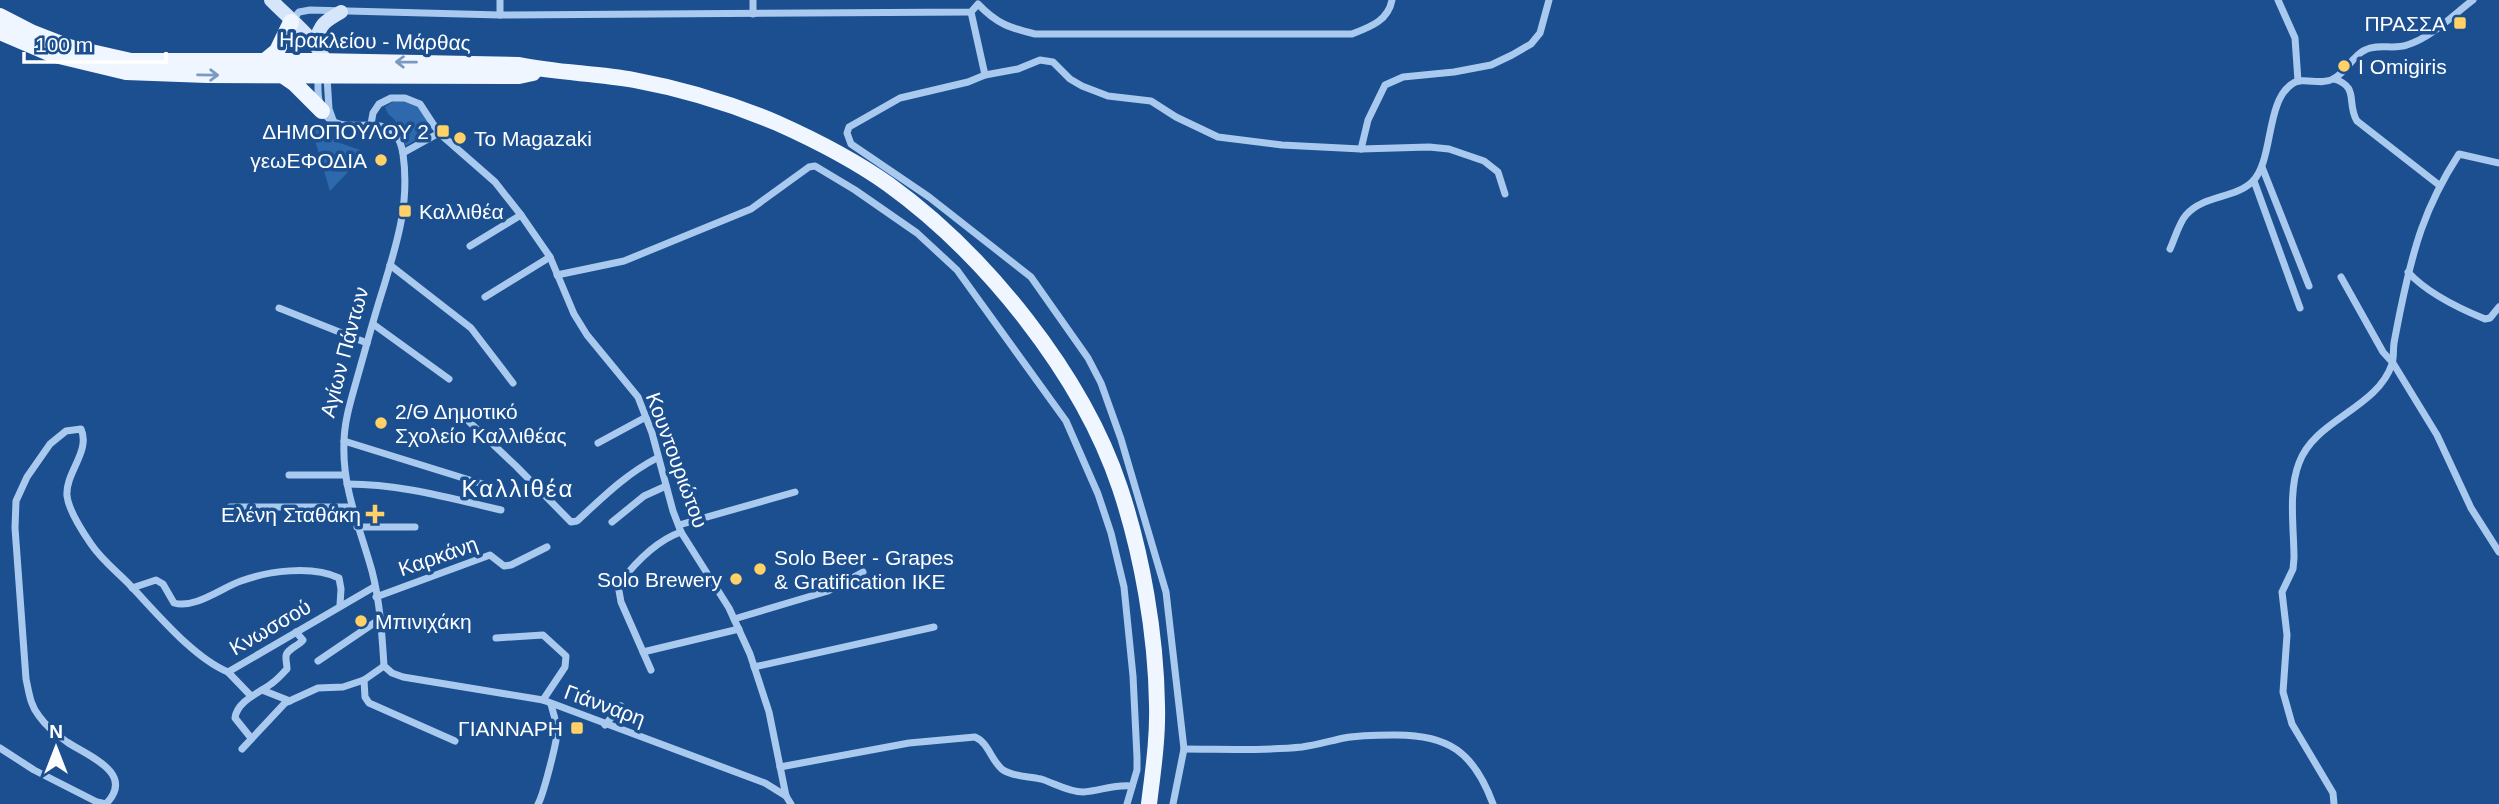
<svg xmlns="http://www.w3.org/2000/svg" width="2499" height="804" font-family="Helvetica,sans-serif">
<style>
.green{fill:#2e69ad}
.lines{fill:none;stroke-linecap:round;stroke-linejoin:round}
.street{stroke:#a9c9ee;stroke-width:7}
.secondary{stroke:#d6e6fa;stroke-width:14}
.primary{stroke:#f0f6ff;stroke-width:16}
.oneway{stroke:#7b9ac1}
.poi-dot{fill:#ffd166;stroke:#1b4f8f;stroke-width:2.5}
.labels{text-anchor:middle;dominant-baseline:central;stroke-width:7;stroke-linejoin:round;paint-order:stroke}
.poi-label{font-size:21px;fill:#fff;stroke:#1b4f8f;text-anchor:end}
.street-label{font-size:21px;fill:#fff;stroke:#1b4f8f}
.quarter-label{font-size:24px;letter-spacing:2px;fill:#fff;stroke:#1b4f8f}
</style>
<rect width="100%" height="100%" fill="#1b4f8f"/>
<g class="green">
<path d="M400 97 423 109 433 129 406 146 395 120 388 114 385 107Z"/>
<path d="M310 124 337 142 360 150 362 157 330 191Z"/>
</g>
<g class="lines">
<g class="street">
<path d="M2278 0 2295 38 2298 81"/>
<path d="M971 12 985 75 1018 69 1040 60 1053 62 1070 79 1082 86 1108 96 1151 101 1176 117 1218 137 1282 145 1361 149 1429 147 1449 149 1484 161 1498 172 1505 194"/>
<path d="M753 14V0"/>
<path d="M500 15V0"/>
<path d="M292 21 299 12 310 10 500 15 971 12 978 4C997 24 1010 28 1035 34H1352C1370 27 1388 21 1392 0"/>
<path d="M985 75 968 82 900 98 849 127 847 133 851 144 929 197 1031 277 1088 358 1101 383 1121 439 1166 592 1184 749 1173 804"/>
<path d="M318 76C318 87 317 102 323 112 343 144 395 101 403 154 410 203 397 243 383 289 374 317 366 347 358 375 352 397 344 420 344 443 342 488 360 528 372 571 380 602 382 634 384 666L392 673 403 677 543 700 765 783 786 796"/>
<path d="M327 77 329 109 333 120"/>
<path d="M2334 79C2360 87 2346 103 2357 121L2439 185"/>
<path d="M371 124 373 113 379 104 391 98H405L420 104 439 133 495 182 521 215 550 257 574 314 587 335 638 397 652 433 673 511 681 532 729 608 750 654 769 712 786 796 791 804"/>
<path d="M1361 149 1368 120 1385 85 1403 77 1454 72 1491 65 1512 55 1531 44 1540 33 1549 0"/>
<path d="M403 153 439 133"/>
<path d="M2262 167 2309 286"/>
<path d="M2254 181 2300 308"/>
<path d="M470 246 521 215"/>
<path d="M2170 249C2175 238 2179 223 2186 215 2203 195 2234 199 2252 182 2274 161 2265 102 2292 84 2303 76 2320 86 2333 79 2346 73 2352 56 2365 50 2378 43 2393 50 2407 45 2431 38 2453 15 2473 0"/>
<path d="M390 265 471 328 513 383"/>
<path d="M2408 272C2427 293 2458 308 2485 319L2490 318 2499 307"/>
<path d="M557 275 624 261 751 209 809 167 815 166 855 190 917 233 957 270 1066 421 1098 494 1111 533 1124 587 1133 676 1137 757V770L1127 804"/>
<path d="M2341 277 2383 352 2393 363 2437 435 2471 508 2499 552"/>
<path d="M485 297 550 257"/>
<path d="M279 308 367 343"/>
<path d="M373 324 449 379"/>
<path d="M463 416 516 466 571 522 577 521C603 497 626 474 657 458"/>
<path d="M344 441 489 486"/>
<path d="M598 443 646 417"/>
<path d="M289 475H345"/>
<path d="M347 484C400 484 449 498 501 510"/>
<path d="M230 507H352"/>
<path d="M612 522 644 496 666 486"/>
<path d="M679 525 795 492"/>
<path d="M357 527H415"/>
<path d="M132 588 156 580 163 584 174 603C195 609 221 588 241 581 268 571 312 565 339 578L341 589 340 605"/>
<path d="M376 597 490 555 504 566 511 565 547 547"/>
<path d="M734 619 828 591 863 572"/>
<path d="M496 638 543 635 566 656 565 667 543 700"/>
<path d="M643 652 739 629"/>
<path d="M318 661 380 619"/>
<path d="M754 667 934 627"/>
<path d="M651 670 621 602 618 585C634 564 655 541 681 532"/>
<path d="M228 672 251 696"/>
<path d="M364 680 365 697 369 703 455 741"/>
<path d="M262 690 290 701"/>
<path d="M605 725 621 706"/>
<path d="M251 738 235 718C237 701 259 693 271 684 277 680 282 674 287 669 287 665 286 662 286 658 285 649 299 646 303 640L296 632"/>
<path d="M0 748 34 770 97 802 106 804C136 773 88 756 67 742 57 735 46 726 39 716 30 705 29 692 26 679L15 528 16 501 27 477 50 444 66 431 81 429C91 451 65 473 67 496 69 511 82 531 91 544 101 559 115 570 128 583 155 611 192 657 228 672L374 587"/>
<path d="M242 749 285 703 318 688 343 687 364 680 384 666"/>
<path d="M1184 749C1223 749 1264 751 1302 747 1317 745 1330 741 1344 738 1360 735 1377 735 1393 735 1448 734 1474 752 1493 804"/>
<path d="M780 767 909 743 975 737C989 743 991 761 1003 770 1014 777 1028 776 1041 779 1054 783 1068 792 1083 792 1100 791 1114 784 1132 786"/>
<path d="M538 804C543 796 557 742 557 732 557 723 553 713 551 704"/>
<path d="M2334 804 2333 793 2292 724 2283 692 2287 635 2282 592 2293 569 2294 558C2294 529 2288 491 2299 463 2315 419 2377 409 2392 364 2394 357 2393 350 2394 343 2396 332 2398 322 2400 312 2413 249 2424 208 2459 154L2499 163"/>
</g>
<g class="secondary">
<path d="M271 0C287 17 327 48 327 70"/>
<path d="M314 44C321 24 323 22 341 12"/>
</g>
<g class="primary">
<path d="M0 16 33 33 69 47 131 61H316L519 65C557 73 596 73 634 80 683 89 732 104 777 123 815 140 854 160 888 184 985 254 1082 374 1120 488 1142 554 1156 634 1157 705 1158 738 1153 771 1149 804"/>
<path d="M0 32 51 54 126 72 207 75 519 76 533 73"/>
<path d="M266 60 277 51 291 22"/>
<path d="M282 75 295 84 322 111"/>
</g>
</g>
<defs><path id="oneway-shaft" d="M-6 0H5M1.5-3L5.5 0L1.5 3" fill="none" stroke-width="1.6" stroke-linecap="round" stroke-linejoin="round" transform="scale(1.75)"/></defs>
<g class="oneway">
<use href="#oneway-shaft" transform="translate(406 62) rotate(-179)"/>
<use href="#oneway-shaft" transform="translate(208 75) rotate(1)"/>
</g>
<g class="poi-dot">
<rect x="2453" y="16" width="14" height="14" rx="3.5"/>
<circle cx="2344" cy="66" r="7"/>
<rect x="436" y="124" width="14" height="14" rx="3.5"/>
<circle cx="460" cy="138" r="7"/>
<circle cx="381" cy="160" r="7"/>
<rect x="398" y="204" width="14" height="14" rx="3.5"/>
<circle cx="381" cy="423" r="7"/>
<path d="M371.5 503.5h7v7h7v7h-7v7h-7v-7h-7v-7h7z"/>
<circle cx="760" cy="569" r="7"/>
<circle cx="736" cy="579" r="7"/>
<circle cx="361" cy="621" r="7"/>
<rect x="570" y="721" width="14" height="14" rx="3.5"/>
</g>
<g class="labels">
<g class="poi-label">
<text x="2446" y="23">ΠΡΑΣΣΑ</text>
<text x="2358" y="66" text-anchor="start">I Omigiris</text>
<text x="429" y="131">ΔΗΜΟΠΟΥΛΟΥ 2</text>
<text x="474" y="138" text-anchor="start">To Magazaki</text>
<text x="367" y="160">γεωΕΦΟΔΙΑ</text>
<text x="419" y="211" text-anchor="start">Καλλιθέα</text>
<text x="395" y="411" text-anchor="start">2/Θ Δημοτικό<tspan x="395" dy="24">Σχολείο Καλλιθέας</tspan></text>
<text x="361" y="514">Ελένη Σταθάκη</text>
<text x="774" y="557" text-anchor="start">Solo Beer - Grapes<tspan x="774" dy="24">&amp; Gratification IKE</tspan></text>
<text x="722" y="579">Solo Brewery</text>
<text x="375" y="621" text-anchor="start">Μπινιχάκη</text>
<text x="563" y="728">ΓΙΑΝΝΑΡΗ</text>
</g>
<g class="street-label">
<text transform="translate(375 41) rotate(1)">Ηρακλείου - Μάρθας</text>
<text transform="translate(344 352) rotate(-75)">Αγίων Πάντων</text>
<text transform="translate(677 460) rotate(70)">Κουντουριώτου</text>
<text transform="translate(438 556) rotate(-19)">Καρκάνη</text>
<text transform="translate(270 627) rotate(-30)">Κνωσσού</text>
<text transform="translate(605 705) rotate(20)">Γιάνναρη</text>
</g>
<g class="quarter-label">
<text x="518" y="488">Καλλιθέα</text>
</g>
</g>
<g transform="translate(56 748)" stroke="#1b4f8f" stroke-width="5" paint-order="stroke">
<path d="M0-5L12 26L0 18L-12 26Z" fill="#ffffff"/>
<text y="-10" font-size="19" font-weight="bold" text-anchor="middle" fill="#ffffff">N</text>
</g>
<path d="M24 52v10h142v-10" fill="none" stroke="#ffffff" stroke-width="3.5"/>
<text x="35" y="52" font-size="21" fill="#ffffff" stroke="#1b4f8f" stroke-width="5" paint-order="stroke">100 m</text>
</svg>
